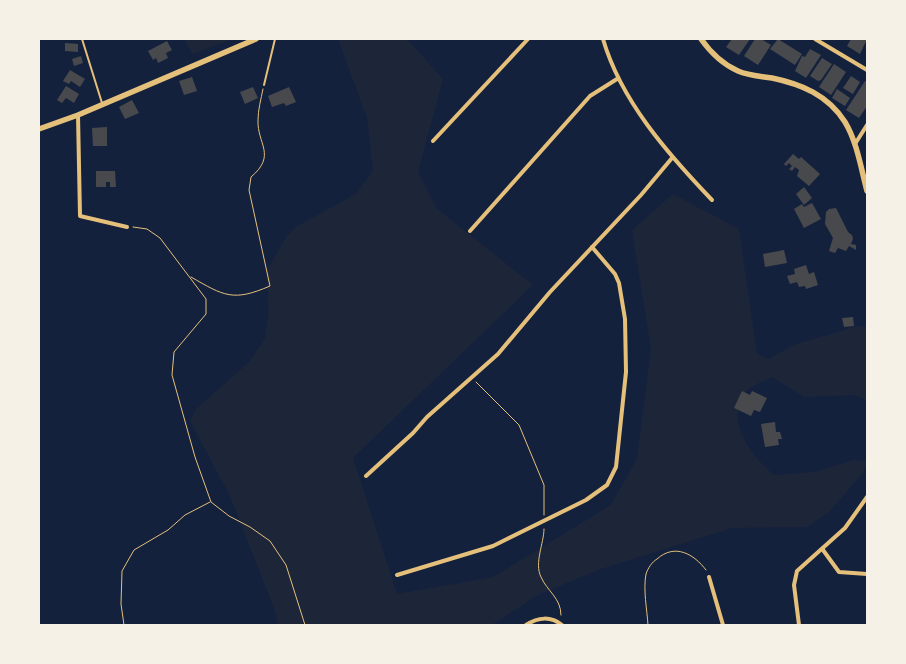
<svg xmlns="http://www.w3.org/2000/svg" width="906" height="664" font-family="'Sofia Sans Condensed',sans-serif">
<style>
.green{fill:#1d2539}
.building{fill:#48494c}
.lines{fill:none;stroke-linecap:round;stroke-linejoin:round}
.path{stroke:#e5c07b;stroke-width:1}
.service{stroke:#e5c07b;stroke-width:2}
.minor{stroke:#e5c07b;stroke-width:4}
.secondary{stroke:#e5c07b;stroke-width:5.5}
</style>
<rect width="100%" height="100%" fill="#14213d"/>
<g class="green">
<path d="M184 39H232L193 54Z"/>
<path d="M338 39H407L443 79 418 172 436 208 533 285 353 458 397 594 493 577 611 505 637 459 651 349 632 230 673 194 739 229 757 354 769 359 793 345 858 326 867 327 866 400 854 395 804 397 772 377C762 382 746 387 741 399 728 428 755 458 774 475L814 472 854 460 867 461 863 473 829 512 807 527 732 528 598 570 538 595 492 625H278L274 608 229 494 190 421 196 409 249 362 265 339 269 311 266 272 287 236 296 227 357 193 373 170 367 118Z"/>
</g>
<g class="building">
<path d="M732 39H750L739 55 726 47Z"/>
<path d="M755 39H761L771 45 758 65 744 56Z"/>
<path d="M778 39 802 54 795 65 770 49Z"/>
<path d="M851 39H867L860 54 847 46Z"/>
<path d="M167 41 172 50 166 53 168 58 158 63 156 58 153 60 148 51Z"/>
<path d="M65 43 78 44V52L65 51Z"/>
<path d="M810 49 821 55 806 78 795 71 802 56 805 57Z"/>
<path d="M81 56 83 63 74 66 72 59Z"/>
<path d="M822 58 832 64 821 80 818 81 810 76Z"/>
<path d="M834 64 846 72 831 95 819 87Z"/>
<path d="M70 70 85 79 80 87 71 81 69 84 63 81Z"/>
<path d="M851 76 860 82 853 94 843 88Z"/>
<path d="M192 77 197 91 184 95 179 81Z"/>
<path d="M865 81 867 82V106L859 118 846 110Z"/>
<path d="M66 86 79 94 74 103 66 98 62 103 57 100Z"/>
<path d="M253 87 258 98 245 104 240 92Z"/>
<path d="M289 87 296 102 286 106 284 103 272 107 268 96Z"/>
<path d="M837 89 850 98 845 106 832 98Z"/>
<path d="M132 100 139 113 125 119 119 107Z"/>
<path d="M107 127V146H93L92 128Z"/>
<path d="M793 154 799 159 801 157 820 174 809 186 797 176 799 170 795 167 792 171 789 169 792 166 789 163 786 166 784 164Z"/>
<path d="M96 171H115L116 187H110V182H106V187H96Z"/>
<path d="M804 187 812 198 804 205 796 194Z"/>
<path d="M812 203 821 219 804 228 794 209 802 204 804 207Z"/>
<path d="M836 208 848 232 852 235 853 239 851 244 856 245V250L849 246 846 251 838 248 835 253 829 251 833 238 825 224 826 212 829 209Z"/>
<path d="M784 250 787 263 765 267 763 254Z"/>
<path d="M806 265 809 274 814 272 818 285 806 289 805 286 799 287 797 282 790 284 787 276 795 274 794 269Z"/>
<path d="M853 317 854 326 844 327 842 318Z"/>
<path d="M742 391 750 395 752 391 767 398 760 412 754 410 751 416 734 408Z"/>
<path d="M775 422 776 432H780L782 439H778L779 445 765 447 761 424Z"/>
</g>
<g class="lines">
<g class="path">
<path d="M133 227 147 229 160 238 206 299V314L174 352 172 375 195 457 211 502 229 516 250 527 270 541 286 565 305 625"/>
<path d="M191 277C224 296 233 302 270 286L249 190 251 177C277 155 257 144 258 120 258 110 261 99 263 89"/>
<path d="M476 382 519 425 544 485V515"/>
<path d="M544 529C544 543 534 563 541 577 547 591 561 598 561 615"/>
<path d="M124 625 121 604 122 571 134 550 168 530 185 515 210 502"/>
<path d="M648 625C647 609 643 590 646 574 648 568 652 562 657 559 675 543 694 554 706 570"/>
</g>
<g class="service">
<path d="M82 39 102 103"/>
<path d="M264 85 275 39"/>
</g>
<g class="minor">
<path d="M603 39C621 101 668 154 712 200"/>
<path d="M815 39 867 70"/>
<path d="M78 115 80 216 127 227"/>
<path d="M433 141 528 39"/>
<path d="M855 144 867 125"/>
<path d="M470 231 590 96 617 79"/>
<path d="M366 476 413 433 427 417 498 354 550 292 641 195 672 158"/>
<path d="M823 550 839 572 867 574"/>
<path d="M397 575 493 546 586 500 607 485 616 467 626 372 625 319 619 283 615 274 592 247"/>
<path d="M709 577 723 625"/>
<path d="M526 625C538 617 551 616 562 625"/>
<path d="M799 625 794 585 797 571 845 528 867 497"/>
</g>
<g class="secondary">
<path d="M701 39C711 53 722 64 738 71 749 76 760 76 772 78 801 84 828 95 845 122 857 142 861 168 867 191"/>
<path d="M39 129 78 115 256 39"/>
</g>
</g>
<rect width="906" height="664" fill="none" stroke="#f6f1e7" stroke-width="80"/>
</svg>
